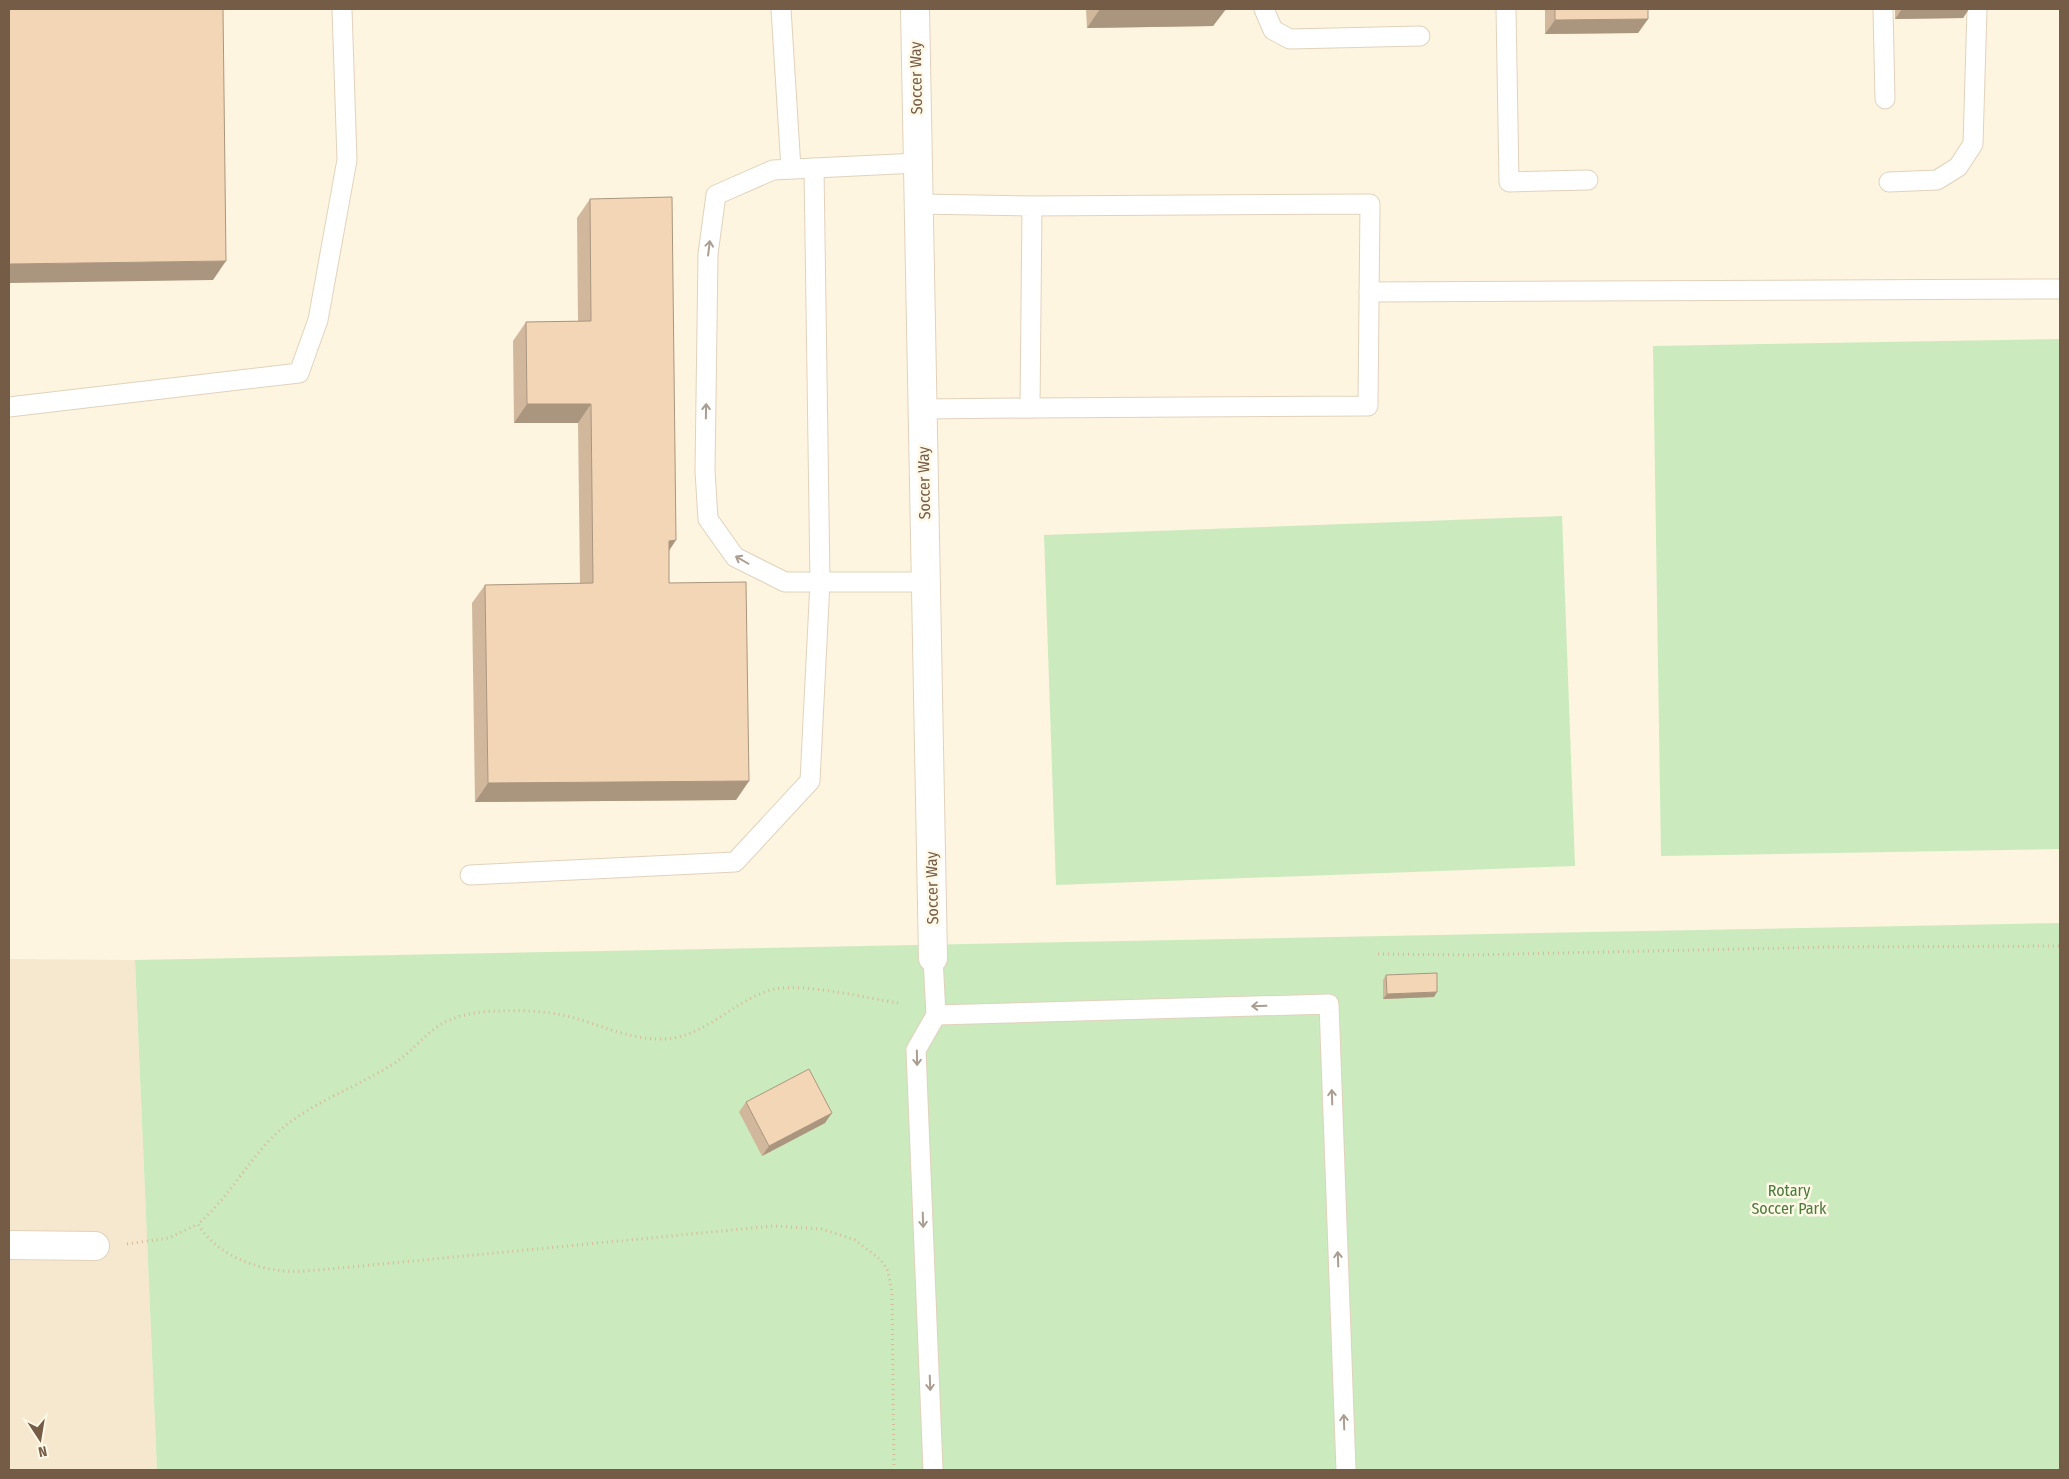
<svg xmlns="http://www.w3.org/2000/svg" width="2069" height="1479" font-family="'Fira Sans Condensed',sans-serif">
<style>
.residential{fill:#f5e8ce}
.green{fill:#cbeabe}
.lines{fill:none;stroke-linecap:round;stroke-linejoin:round}
.lane-casing{stroke:#e1d2bc;stroke-width:21}
.street-casing{stroke:#e1d2bc;stroke-width:30}
.path{stroke:#d8b99a;stroke-width:3;stroke-dasharray:1 4;stroke-linecap:butt}
.lane{stroke:#fff;stroke-width:19}
.street{stroke:#fff;stroke-width:28}
.wall{fill:#d1b89d}
.shaded-wall{fill:#aa967f}
.building{fill:#f3d6b6;stroke:#aa967f}
.oneway{stroke:#ac9d91}
.labels{text-anchor:middle;dominant-baseline:central;stroke-width:5;stroke-linejoin:round;paint-order:stroke}
.street-label{font-size:16px;fill:#745c47;stroke:#fff8e7}
.park-label{font-size:16px;fill:#497a3e;stroke:#fff8e7}
</style>
<rect width="100%" height="100%" fill="#fdf5e0"/>
<path class="residential" d="M9 959 135 960 157 1470H9Z"/>
<g class="green">
<path d="M2060 339V849L1661 856 1653 346Z"/>
<path d="M1562 516 1575 866 1056 885 1044 535Z"/>
<path d="M2060 923V1470H157L135 960Z"/>
</g>
<g class="lines">
<defs>
<g id="lane">
<path d="M781 9 791 169"/>
<path d="M1264 9 1273 30 1290 39 1420 36"/>
<path d="M1506 9 1509 182 1588 180"/>
<path d="M1883 9 1885 99"/>
<path d="M918 163 773 170 716 195 708 254 705 471 708 519 735 557 785 582H926"/>
<path d="M1889 182 1937 180 1958 167 1973 144 1977 9"/>
<path d="M919 204 1032 206 1030 408 923 409"/>
<path d="M1369 292 2060 289"/>
<path d="M9 407 299 373 318 320 347 160 342 9"/>
<path d="M1030 408 1368 406 1370 204 1032 206"/>
<path d="M470 875 735 862 810 781 820 582 814 168"/>
<path d="M933 958 936 1015 916 1050 933 1470"/>
<path d="M936 1015 1329 1004 1346 1470"/>
</g>
<g id="street">
<path d="M915 9 933 958"/>
<path d="M9 1245 95 1246"/>
</g>
</defs>
<use href="#lane" class="lane-casing"/>
<use href="#street" class="street-casing"/>
<g class="path">
<path d="M1378 954 1471 955 1830 947 2060 946"/>
<path d="M127 1244 169 1238 198 1224"/>
<path d="M894 1470 892 1292 888 1271 881 1260 855 1240 822 1229 773 1226 330 1269C313 1270 293 1273 276 1270 245 1265 214 1251 198 1224 225 1201 242 1171 265 1145 301 1104 355 1090 399 1060 414 1049 428 1031 445 1022 462 1014 481 1011 499 1011 521 1010 546 1011 567 1016 599 1024 629 1040 663 1039 706 1038 735 998 775 989 803 983 868 998 898 1003"/>
</g>
<use href="#lane" class="lane"/>
<use href="#street" class="street"/>
</g>
<g class="wall">
<path d="M1086 9H1226L1213 26 1087 28Z"/>
<path d="M1545 9H1648V19L1638 33 1545 34Z"/>
<path d="M1895 9H1969L1963 18 1895 19Z"/>
<path d="M590 199 676 540 669 551V583L749 781 736 800 475 802 472 603 485 585 580 583 578 423H514L513 341 526 322 578 321 577 218Z"/>
<path d="M1386 975 1434 997 1383 999V980Z"/>
<path d="M746 1102 825 1123 762 1156 739 1112Z"/>
</g>
<g class="shaded-wall">
<path d="M1100 9H1226L1213 26 1087 28Z"/>
<path d="M1902 9H1969L1963 18 1895 19Z"/>
<path d="M1648 19 1638 33 1545 34 1555 20Z"/>
<path d="M226 261 213 280 9 283V264Z"/>
<path d="M527 404H591L578 423H514Z"/>
<path d="M676 540 663 559 669 541Z"/>
<path d="M749 781 736 800 475 802 488 783Z"/>
<path d="M1437 992 1434 997 1383 999 1387 994Z"/>
<path d="M832 1113 825 1123 762 1156 769 1146Z"/>
</g>
<g class="building">
<path d="M9 9H223L226 261 9 264Z"/>
<path d="M1555 9H1648V19L1555 20Z"/>
<path d="M672 197 676 540 669 541V583L746 582 749 781 488 783 485 585 593 583 591 404H527L526 322 591 321 590 199Z"/>
<path d="M1437 973V992L1387 994 1386 975Z"/>
<path d="M809 1069 832 1113 769 1146 746 1102Z"/>
</g>
<defs><path id="oneway-shaft" d="M-6 0H5M1.5-3L5.5 0L1.5 3" fill="none" stroke-width="1.6" stroke-linecap="round" stroke-linejoin="round" transform="scale(1.25)"/></defs>
<g class="oneway">
<use href="#oneway-shaft" transform="translate(709 248) rotate(-83)"/>
<use href="#oneway-shaft" transform="translate(706 411) rotate(-89)"/>
<use href="#oneway-shaft" transform="translate(742 560) rotate(-150)"/>
<use href="#oneway-shaft" transform="translate(1259 1006) rotate(178)"/>
<use href="#oneway-shaft" transform="translate(917 1058) rotate(89)"/>
<use href="#oneway-shaft" transform="translate(1332 1097) rotate(-92)"/>
<use href="#oneway-shaft" transform="translate(923 1220) rotate(88)"/>
<use href="#oneway-shaft" transform="translate(1338 1259) rotate(-92)"/>
<use href="#oneway-shaft" transform="translate(930 1383) rotate(88)"/>
<use href="#oneway-shaft" transform="translate(1344 1422) rotate(-92)"/>
</g>
<g class="labels">
<g class="street-label">
<text transform="translate(916 78) rotate(-91)">Soccer Way</text>
<text transform="translate(924 483) rotate(-91)">Soccer Way</text>
<text transform="translate(932 888) rotate(-91)">Soccer Way</text>
</g>
<g class="park-label">
<text x="1789" y="1190">Rotary<tspan x="1789" dy="18">Soccer Park</tspan></text>
</g>
</g>
<rect width="2069" height="1479" fill="none" stroke="#745c47" stroke-width="20"/>
<g transform="translate(40 1439) rotate(168)" stroke="#fff8e7" stroke-width="4" paint-order="stroke">
<path d="M0-4L9 19L0 12L-9 19Z" fill="#745c47"/>
<text y="-8" font-size="14" font-weight="bold" text-anchor="middle" fill="#745c47">N</text>
</g>
</svg>
